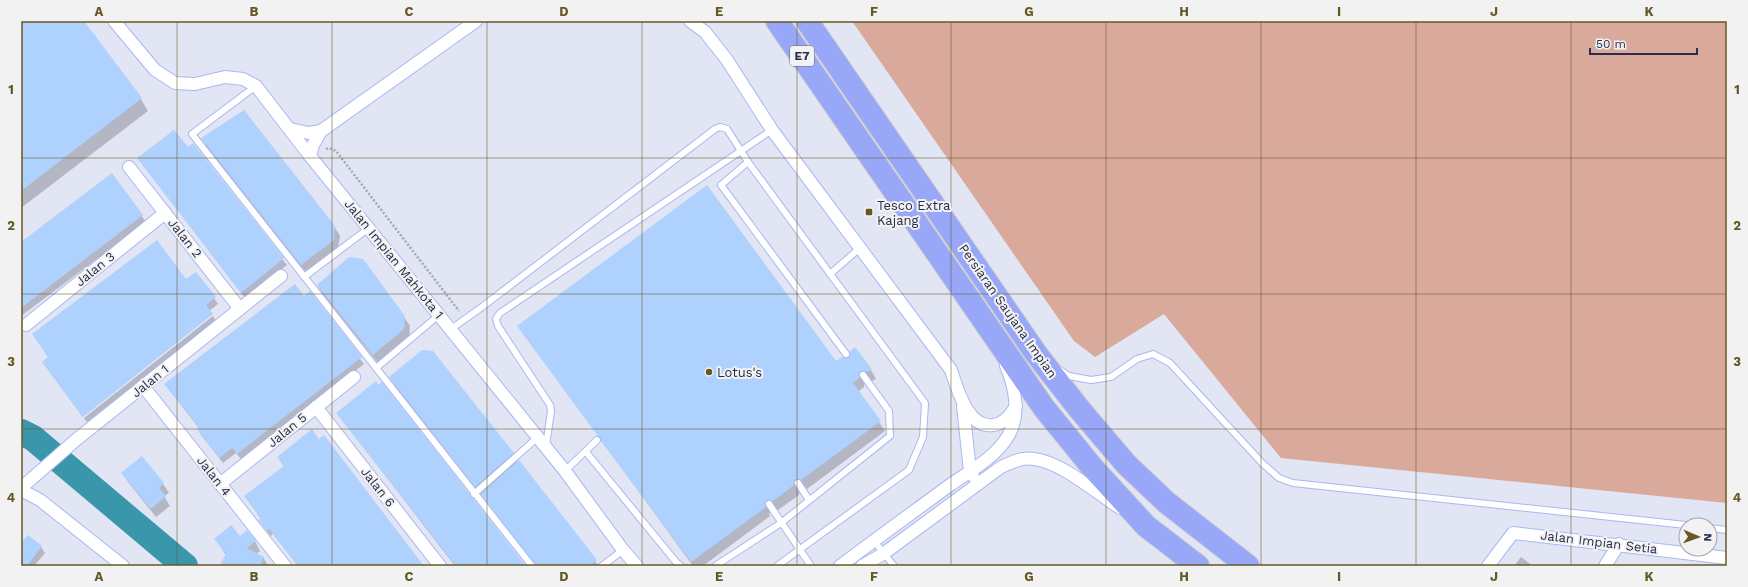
<svg xmlns="http://www.w3.org/2000/svg" width="1748" height="587" font-family="'Work Sans',sans-serif">
<style>
.green{fill:#d9a99c}
.shadow{fill:#0003}
.lines{fill:none;stroke-linecap:round;stroke-linejoin:round}
.river{stroke:#3a96aa;stroke-width:26}
.building{fill:#afd1fe}
.lane-casing{stroke:#aab7f2;stroke-width:8}
.street-casing{stroke:#aab7f2;stroke-width:14}
.highway-casing{stroke:#c3c4cd;stroke-width:24}
.path{stroke:#a1a6ba;stroke-width:2.5;stroke-dasharray:2 2;stroke-linecap:butt}
.lane{stroke:#fff;stroke-width:6}
.street{stroke:#fff;stroke-width:12}
.highway{stroke:#98a7f8;stroke-width:22}
.grid{fill:none;stroke:#655825;stroke-width:1;stroke-opacity:0.55}
.poi-dot{fill:#655825;stroke:#f2f2f2;stroke-width:1.5}
.labels{text-anchor:middle;dominant-baseline:central;stroke-width:4;stroke-linejoin:round;paint-order:stroke}
.shield{fill:#f2f2f2;stroke:#65687d;stroke-width:1}
.shield-label{font-size:12px;font-weight:bold;fill:#282d4b}
.poi-label{font-size:13px;fill:#282d4b;stroke:#f2f2f2;text-anchor:start}
.street-label{font-size:13px;fill:#282d4b;stroke:#f2f2f2}
.neatline{fill:none;stroke:#655825;stroke-width:1.5}
.grid-label{font-size:13px;text-anchor:middle;font-weight:bold;fill:#655825}
</style>
<rect width="100%" height="100%" fill="#e1e5f4"/>
<path class="green" d="M852 21H1727V503L1281 458 1164 314 1095 357 1074 341Z"/>
<g class="shadow">
<path d="M21 21H83L141 99 148 111 21 208Z"/>
<path d="M202 138 334 226 340 236 338 249 307 274 207 147Z"/>
<path d="M193 144 287 265 245 298 139 159 187 149Z"/>
<path d="M111 175 146 222 21 316V243Z"/>
<path d="M196 273 218 304 209 311 212 314 82 416 47 368 186 281Z"/>
<path d="M318 286 404 317 410 326 409 339 378 363 323 295Z"/>
<path d="M310 293 364 364 241 459 236 453 223 463 201 435 198 429 199 428 169 390Z"/>
<path d="M213 316 216 321 87 422 84 418Z"/>
<path d="M518 326 836 362 871 370 876 379 872 381 869 379 865 381 864 387 858 392 885 431 807 489 804 487 800 489 799 495 778 510 775 508 771 510 769 514 770 516 703 566H693Z"/>
<path d="M390 377 513 453 518 462 599 566H536L482 494 481 495 395 386Z"/>
<path d="M337 413 525 566H455Z"/>
<path d="M142 457 163 484 169 493 164 496 170 506 156 517 128 482 123 473Z"/>
<path d="M278 457 422 566H298L273 534 271 536 263 526 260 520 261 519 249 502 284 467Z"/>
<path d="M240 537 255 541 260 551 256 554 263 557 267 564 270 566H221L226 555 216 540Z"/>
<path d="M21 540 41 547 45 553 34 566H21Z"/>
<path d="M1521 557 1533 566H1514Z"/>
</g>
<g class="lines">
<path class="river" d="M21 432 33 438 185 566"/>
</g>
<g class="building">
<path d="M21 21H84L142 98 21 191Z"/>
<path d="M244 110 335 226 334 240 301 265 201 138Z"/>
<path d="M174 130 188 147 193 143 284 258 241 293 137 158Z"/>
<path d="M112 173 143 215 21 308V242Z"/>
<path d="M707 185 836 361 842 357 846 358 849 357 850 351 855 347 872 369 867 372 863 371 860 372 859 378 853 383 881 421 801 480 798 479H795L794 485 773 501 769 500 766 501 765 504 766 507 691 562 601 441 600 437 598 436 517 326Z"/>
<path d="M157 240 186 279 196 272 216 297 206 305 213 314 83 417 42 362 48 357 32 334Z"/>
<path d="M349 257 363 259 405 316 404 329 373 355 317 285Z"/>
<path d="M295 284 304 296 310 291 362 357 237 454 232 448 219 458 197 429 199 427 164 384Z"/>
<path d="M422 350 433 351 514 453 475 487 389 377Z"/>
<path d="M376 381 378 385 382 382 526 566H456L336 413Z"/>
<path d="M312 429 319 439 324 435 424 566H298L269 529 267 531 258 520 261 518 244 496 284 466 277 457Z"/>
<path d="M142 456 164 483 159 488 166 496 151 509 121 473Z"/>
<path d="M519 460 597 560 589 566H536L481 494Z"/>
<path d="M231 525 240 536 247 530 256 541 247 548 264 557 260 566H220L226 553 214 539Z"/>
<path d="M28 535 42 546 27 566H21V543Z"/>
</g>
<g class="lines">
<defs>
<g id="lane">
<path d="M256 86 192 134 532 566"/>
<path d="M748 162 721 185 846 354"/>
<path d="M830 274 860 248"/>
<path d="M304 277 369 228"/>
<path d="M451 329 482 307 715 129 720 127 727 129 748 162 925 403 923 437 909 470 777 566"/>
<path d="M376 368 439 315"/>
<path d="M1060 370 1069 376 1091 380 1111 377 1137 359 1153 354 1170 363 1262 463 1279 478 1293 483 1686 525"/>
<path d="M546 446 551 411 550 405 498 326 496 319 500 313 772 130"/>
<path d="M586 452 676 562 681 566"/>
<path d="M565 471 597 440"/>
<path d="M798 483 809 500"/>
<path d="M474 494 538 437"/>
<path d="M769 504 811 566"/>
<path d="M1710 528 1727 530"/>
<path d="M874 541 894 566"/>
<path d="M602 566 623 550"/>
<path d="M715 566 781 523 890 436 889 411 863 375"/>
</g>
<g id="street">
<path d="M114 21 155 70 175 83 195 84 225 77 243 79 256 86 310 156 565 471 623 550 637 566"/>
<path d="M690 21 705 32 727 60 772 130 951 370C957 388 968 429 993 425 1004 424 1011 415 1016 406"/>
<path d="M290 129 309 133 321 131 476 21"/>
<path d="M310 156 313 145 321 131"/>
<path d="M129 167 240 309"/>
<path d="M26 325 165 213"/>
<path d="M143 386 285 566"/>
<path d="M963 406 970 471 973 476"/>
<path d="M316 407 440 566"/>
<path d="M220 484 354 377"/>
<path d="M21 488 77 439 281 276"/>
<path d="M21 490 40 500 123 566"/>
<path d="M840 566C876 539 913 512 950 485 970 471 996 457 1008 436 1021 415 1015 387 1006 366"/>
<path d="M862 566 883 554 1001 467C1012 462 1022 457 1034 459 1061 462 1097 493 1120 508"/>
<path d="M1488 566 1513 533 1727 558"/>
<path d="M1605 566 1619 544"/>
</g>
<g id="highway">
<path d="M777 21 1044 408 1092 467 1146 526 1198 566"/>
<path d="M807 21 1037 355 1080 410 1126 464 1166 502 1248 566"/>
</g>
</defs>
<use href="#lane" class="lane-casing"/>
<use href="#street" class="street-casing"/>
<use href="#highway" class="highway-casing"/>
<path class="path" d="M326 149 329 148 336 151 459 311"/>
<use href="#lane" class="lane"/>
<use href="#street" class="street"/>
<use href="#highway" class="highway"/>
</g>
<path class="grid" d="M177 21V566M332 21V566M487 21V566M642 21V566M797 21V566M951 21V566M1106 21V566M1261 21V566M1416 21V566M1571 21V566M21 158H1727M21 294H1727M21 429H1727"/>
<g class="poi-dot">
<rect x="865" y="208" width="8" height="8" rx="2"/>
<circle cx="709" cy="372" r="4"/>
</g>
<g class="labels">
<rect class="shield" x="790" y="46" width="24" height="20" rx="3"/>
<g class="shield-label">
<text x="802" y="56">E7</text>
</g>
<g class="poi-label">
<text x="877" y="205">Tesco Extra<tspan x="877" dy="15">Kajang</tspan></text>
<text x="717" y="372">Lotus's</text>
</g>
<g class="street-label">
<text transform="translate(185 238) rotate(52)">Jalan 2</text>
<text transform="translate(394 259) rotate(51)">Jalan Impian Mahkota 1</text>
<text transform="translate(95 269) rotate(-39)">Jalan 3</text>
<text transform="translate(1008 311) rotate(55)">Persiaran Saujana Impian</text>
<text transform="translate(150 381) rotate(-39)">Jalan 1</text>
<text transform="translate(287 430) rotate(-39)">Jalan 5</text>
<text transform="translate(214 476) rotate(52)">Jalan 4</text>
<text transform="translate(378 487) rotate(52)">Jalan 6</text>
<text transform="translate(1599 542) rotate(7)">Jalan Impian Setia</text>
</g>
</g>
<rect width="1748" height="587" fill="none" stroke="#f2f2f2" stroke-width="44"/>
<g transform="translate(1698 537) rotate(92)"><circle r="19" fill="#f2f2f2" stroke="#a1a3af"/>
<path d="M0-3L7 15L0 10L-7 15Z" fill="#655825"/>
<text y="-6" font-size="11" font-weight="bold" text-anchor="middle" fill="#282d4b">N</text>
</g>
<path d="M1590 48v6h107v-6" fill="none" stroke="#282d4b" stroke-width="2"/>
<text x="1596" y="48" font-size="12" fill="#282d4b" stroke="#f2f2f2" stroke-width="3" paint-order="stroke">50 m</text>
<rect x="22" y="22" width="1704" height="543" class="neatline"/>
<g class="grid-label">
<text x="99" y="16">A</text>
<text x="254" y="16">B</text>
<text x="409" y="16">C</text>
<text x="564" y="16">D</text>
<text x="719" y="16">E</text>
<text x="874" y="16">F</text>
<text x="1029" y="16">G</text>
<text x="1184" y="16">H</text>
<text x="1339" y="16">I</text>
<text x="1494" y="16">J</text>
<text x="1649" y="16">K</text>
<text x="11" y="94">1</text>
<text x="1737" y="94">1</text>
<text x="11" y="230">2</text>
<text x="1737" y="230">2</text>
<text x="11" y="366">3</text>
<text x="1737" y="366">3</text>
<text x="11" y="502">4</text>
<text x="1737" y="502">4</text>
<text x="99" y="581">A</text>
<text x="254" y="581">B</text>
<text x="409" y="581">C</text>
<text x="564" y="581">D</text>
<text x="719" y="581">E</text>
<text x="874" y="581">F</text>
<text x="1029" y="581">G</text>
<text x="1184" y="581">H</text>
<text x="1339" y="581">I</text>
<text x="1494" y="581">J</text>
<text x="1649" y="581">K</text>
</g>
</svg>
